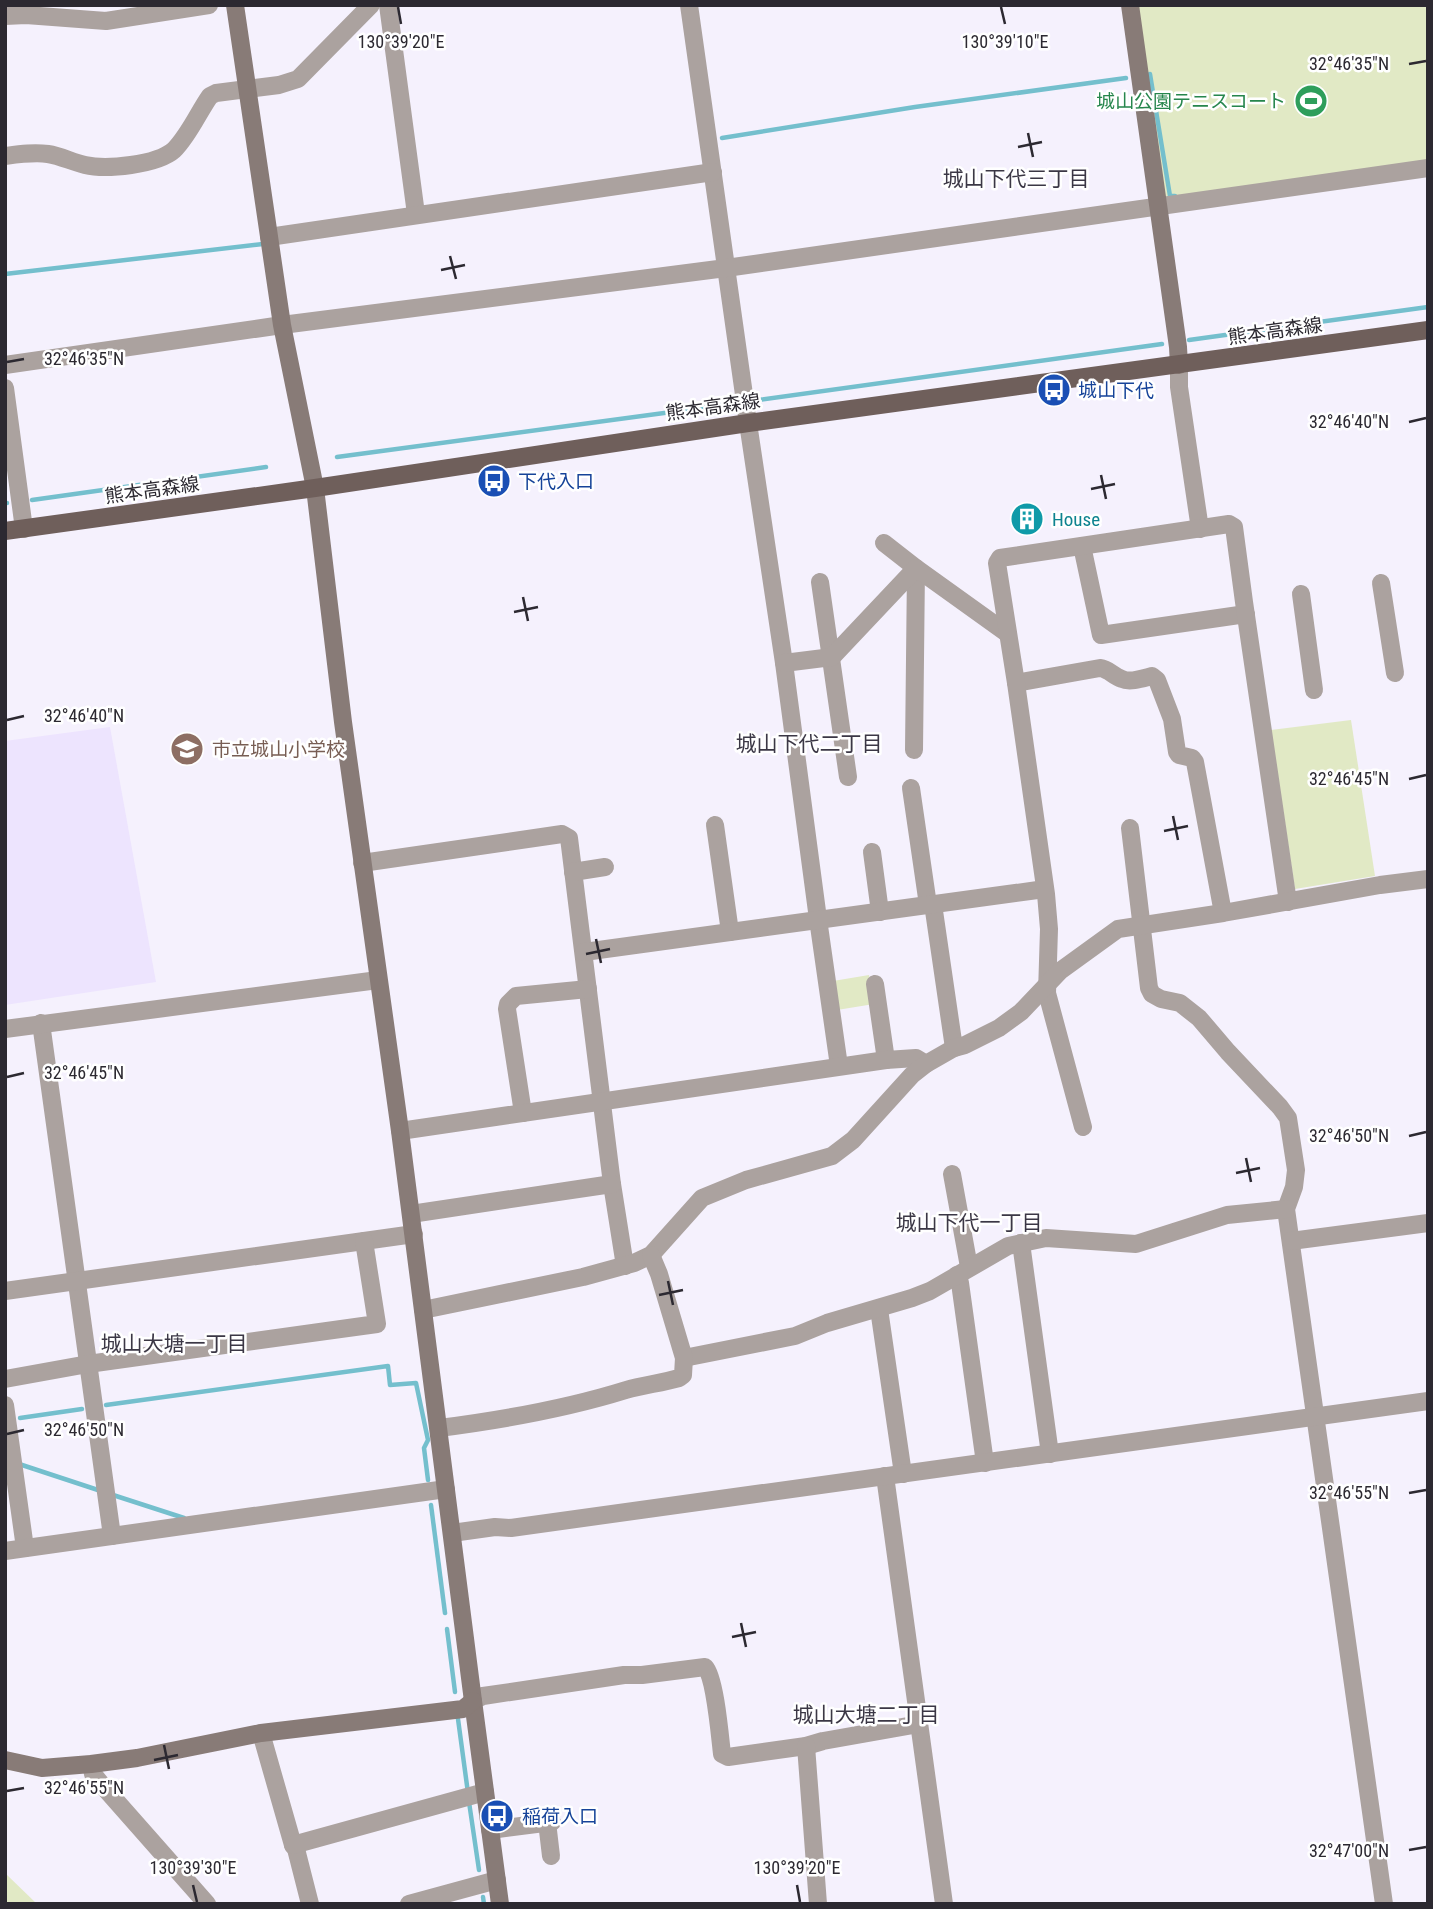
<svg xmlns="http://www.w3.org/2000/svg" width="1433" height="1909" font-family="'Roboto Condensed','Noto Sans JP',sans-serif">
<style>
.built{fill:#ede4fe}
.green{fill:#e1e9c5}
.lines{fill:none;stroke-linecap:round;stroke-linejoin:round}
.stream{stroke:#74bfcd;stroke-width:4.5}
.street{stroke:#aba29f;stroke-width:18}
.secondary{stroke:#887b77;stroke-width:18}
.primary{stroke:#6f5f5b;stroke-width:18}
.ticks{fill:none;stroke:#2c2931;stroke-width:2.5}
.labels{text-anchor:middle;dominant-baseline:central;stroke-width:5;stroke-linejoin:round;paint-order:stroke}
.leisure-label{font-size:19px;fill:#27864d;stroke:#fff;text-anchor:end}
.street-label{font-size:19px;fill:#2c2931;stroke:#fff}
.transit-label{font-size:19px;fill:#164399;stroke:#fff;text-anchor:start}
.culture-label{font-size:19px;fill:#0d838f;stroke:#fff;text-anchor:start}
.education-label{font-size:19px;fill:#785e54;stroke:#fff;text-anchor:start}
.neighbourhood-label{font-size:21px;fill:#3b3745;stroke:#fff}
.ticks-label{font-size:18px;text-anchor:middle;fill:#2c2931;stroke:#fff;stroke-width:5;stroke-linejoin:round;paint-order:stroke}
</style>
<rect width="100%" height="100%" fill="#f5f1fd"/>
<path class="built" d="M110 727 156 982 5 1005V741Z"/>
<g class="green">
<path d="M1130 5H1428V160L1158 205Z"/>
<path d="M1351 720 1375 876 1295 889 1271 730Z"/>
<path d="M869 975 874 1004 837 1010 833 981Z"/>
<path d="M5 1873 37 1904H5Z"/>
</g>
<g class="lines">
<g class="stream">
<path d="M1150 74 1170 196H1175"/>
<path d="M722 138 915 107 1126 78"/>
<path d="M5 274 263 244"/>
<path d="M1189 340 1428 307"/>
<path d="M758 400 1162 344"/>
<path d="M337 457 731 404"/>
<path d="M32 500 266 467"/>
<path d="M5 503H7"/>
<path d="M106 1405 388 1366 390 1385 416 1383 428 1440 424 1448 428 1480"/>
<path d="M20 1418 82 1409"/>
<path d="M19 1464 101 1491"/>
<path d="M113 1495 184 1518"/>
<path d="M431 1505 445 1613"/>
<path d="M447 1629 455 1692"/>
<path d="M458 1719 468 1793"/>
<path d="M469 1802 479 1870"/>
<path d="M483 1897 484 1904"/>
</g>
<g class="street">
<path d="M388 5 416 214"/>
<path d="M689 5 748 423 784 663 818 919 839 1066"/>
<path d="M5 16 26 15 106 21 209 5"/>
<path d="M5 156C20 154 34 152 48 154 61 156 72 162 85 165 106 170 157 165 174 150 189 135 198 113 210 96L216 93 279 85 298 79 371 5"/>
<path d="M269 237 713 172"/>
<path d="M5 365 282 325 726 268 1428 168"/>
<path d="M1179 365V387L1200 529"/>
<path d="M5 388 24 529"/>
<path d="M884 543 916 568 914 750"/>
<path d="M1082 546 1101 635 1246 614"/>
<path d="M820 582 848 777"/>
<path d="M1381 583 1395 673"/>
<path d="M1301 594 1314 690"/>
<path d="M784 663 832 657 916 568 1008 634"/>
<path d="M1016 683 1100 668C1109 669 1113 676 1122 679 1130 683 1144 678 1152 676L1157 680 1172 719 1177 752 1179 755 1192 758 1195 762 1223 913"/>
<path d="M911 788 928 905"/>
<path d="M715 825 730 932"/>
<path d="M1130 828 1149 988 1152 994 1161 999 1180 1003 1199 1018 1228 1052 1280 1107 1288 1118 1296 1170 1294 1187 1286 1209 1384 1904"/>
<path d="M872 852 880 912"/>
<path d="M362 863 562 834 569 838 612 1184 625 1266"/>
<path d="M573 872 605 867"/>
<path d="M933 904 954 1048"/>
<path d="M584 952 1045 889"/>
<path d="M875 984 886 1060"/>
<path d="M41 1023 112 1536"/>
<path d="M5 1029 378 980"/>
<path d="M523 1113 507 1009 508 1004 516 996 588 989"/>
<path d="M1083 1127 1047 993 1049 929 1046 894 1016 683 997 563 1000 558 1229 524 1234 527 1244 602 1288 902"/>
<path d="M400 1131 886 1060 916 1058 926 1064"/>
<path d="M952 1174 969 1267"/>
<path d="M411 1214 612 1184"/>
<path d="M1291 1241 1428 1223"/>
<path d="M1021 1243 1050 1454"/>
<path d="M957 1275 960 1283 985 1463"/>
<path d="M5 1291 414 1234"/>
<path d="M879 1309 903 1474"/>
<path d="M423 1310 583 1277 634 1263 651 1255 702 1198 746 1180 832 1156 853 1140 912 1075 926 1064 954 1048 965 1045 999 1028 1021 1012 1060 971 1118 929 1223 913 1380 885 1428 879"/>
<path d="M684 1358 795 1336 827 1323 912 1298 930 1291 1008 1246 1046 1238 1136 1244 1227 1215 1286 1209"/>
<path d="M5 1379 88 1364 377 1324 364 1241"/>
<path d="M5 1405 25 1548"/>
<path d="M439 1428C502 1420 565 1409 626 1390 643 1385 662 1383 679 1378L683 1375 684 1358 659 1274 651 1255"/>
<path d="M885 1476 944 1904"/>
<path d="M452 1533 495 1527 511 1528 1428 1401"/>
<path d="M5 1551 446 1489"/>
<path d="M473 1701 483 1696 624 1675H642L705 1667C715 1677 720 1737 722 1754L728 1757 806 1746 823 1741 919 1724"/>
<path d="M261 1733 293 1845 296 1849 310 1904"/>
<path d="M806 1746 818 1904"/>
<path d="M91 1764 93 1774 102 1785 207 1904"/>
<path d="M547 1822 551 1856"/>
<path d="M490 1830 552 1822"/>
<path d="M293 1845 485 1792"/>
<path d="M409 1904 497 1880"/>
</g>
<g class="secondary">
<path d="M235 5 282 325 315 488 343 722 400 1131 473 1701 500 1904"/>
<path d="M1130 5 1178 347 1179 365"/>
<path d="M5 1760 42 1768 91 1764 137 1758 261 1733 463 1709 473 1701"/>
</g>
<path class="primary" d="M5 531 315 488 748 423 1428 330"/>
</g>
<path class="ticks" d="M398 7 401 24M1001 7 1005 24M1409 64 1426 61M1028 133 1033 157M1018 147 1042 142M450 256 456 279M441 270 465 265M7 362 24 359M1409 422 1426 418M1101 475 1106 499M1091 489 1115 484M523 597 528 621M514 612 538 607M7 720 24 716M1409 779 1426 775M1173 816 1178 840M1164 831 1188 826M596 939 601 963M586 954 610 949M7 1077 24 1073M1409 1136 1426 1132M1246 1158 1251 1182M1236 1173 1260 1168M668 1281 673 1305M659 1295 683 1290M7 1434 24 1430M1409 1493 1426 1490M741 1623 746 1647M732 1637 756 1632M164 1745 169 1769M154 1760 178 1755M7 1791 24 1788M1409 1850 1426 1847M193 1885 197 1902M797 1885 800 1902"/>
<defs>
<symbol id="stadium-disc" viewBox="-11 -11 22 22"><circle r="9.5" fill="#2e9e5b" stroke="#fff"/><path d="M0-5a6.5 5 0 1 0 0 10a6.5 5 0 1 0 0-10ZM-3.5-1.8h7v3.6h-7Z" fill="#fff"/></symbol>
<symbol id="bus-disc" viewBox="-11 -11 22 22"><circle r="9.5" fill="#1a4fb4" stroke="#fff"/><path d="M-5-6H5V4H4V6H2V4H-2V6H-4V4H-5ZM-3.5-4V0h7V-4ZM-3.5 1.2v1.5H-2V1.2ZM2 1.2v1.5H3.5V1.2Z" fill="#fff"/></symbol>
<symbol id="building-disc" viewBox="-11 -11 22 22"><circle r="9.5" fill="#0f9aa8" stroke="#fff"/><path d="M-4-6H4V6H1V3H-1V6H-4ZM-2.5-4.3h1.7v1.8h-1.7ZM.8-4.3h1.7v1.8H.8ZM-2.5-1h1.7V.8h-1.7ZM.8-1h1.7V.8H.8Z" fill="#fff"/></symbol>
<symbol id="school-disc" viewBox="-11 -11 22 22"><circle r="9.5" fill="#8d6e63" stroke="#fff"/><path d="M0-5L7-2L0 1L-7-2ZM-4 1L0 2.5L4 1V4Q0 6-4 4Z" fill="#fff"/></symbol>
</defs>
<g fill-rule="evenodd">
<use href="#stadium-disc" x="1292" y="82" width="38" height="38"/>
<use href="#bus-disc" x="1035" y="371" width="38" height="38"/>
<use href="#bus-disc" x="475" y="462" width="38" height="38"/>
<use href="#building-disc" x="1008" y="500" width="38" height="38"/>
<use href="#school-disc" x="168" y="730" width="38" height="38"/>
<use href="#bus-disc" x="478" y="1797" width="38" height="38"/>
</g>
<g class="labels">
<g class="leisure-label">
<text x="1286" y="101">城山公園テニスコート</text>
</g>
<g class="street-label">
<text transform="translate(1275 331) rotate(-8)">熊本高森線</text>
<text transform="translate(713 407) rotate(-8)">熊本高森線</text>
<text transform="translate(152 490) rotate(-8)">熊本高森線</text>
</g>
<g class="transit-label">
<text x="1078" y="390">城山下代</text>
<text x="518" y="481">下代入口</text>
<text x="522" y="1816">稲荷入口</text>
</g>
<g class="culture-label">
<text x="1052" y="519">House</text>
</g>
<g class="education-label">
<text x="212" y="749">市立城山小学校</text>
</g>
<g class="neighbourhood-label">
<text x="1016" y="179">城山下代三丁目</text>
<text x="809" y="744">城山下代二丁目</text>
<text x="969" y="1223">城山下代一丁目</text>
<text x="174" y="1344">城山大塘一丁目</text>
<text x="866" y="1715">城山大塘二丁目</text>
</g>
</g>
<g class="ticks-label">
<text x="401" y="48">130°39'20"E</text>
<text x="1005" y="48">130°39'10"E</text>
<text x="1349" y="70">32°46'35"N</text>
<text x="84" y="365">32°46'35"N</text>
<text x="1349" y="428">32°46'40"N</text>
<text x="84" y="722">32°46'40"N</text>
<text x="1349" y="785">32°46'45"N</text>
<text x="84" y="1079">32°46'45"N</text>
<text x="1349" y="1142">32°46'50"N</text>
<text x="84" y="1436">32°46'50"N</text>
<text x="1349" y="1499">32°46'55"N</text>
<text x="84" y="1794">32°46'55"N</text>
<text x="1349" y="1857">32°47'00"N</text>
<text x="193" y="1874">130°39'30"E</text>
<text x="797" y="1874">130°39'20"E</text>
</g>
<rect width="1433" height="1909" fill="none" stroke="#2c2931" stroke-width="14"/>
</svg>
